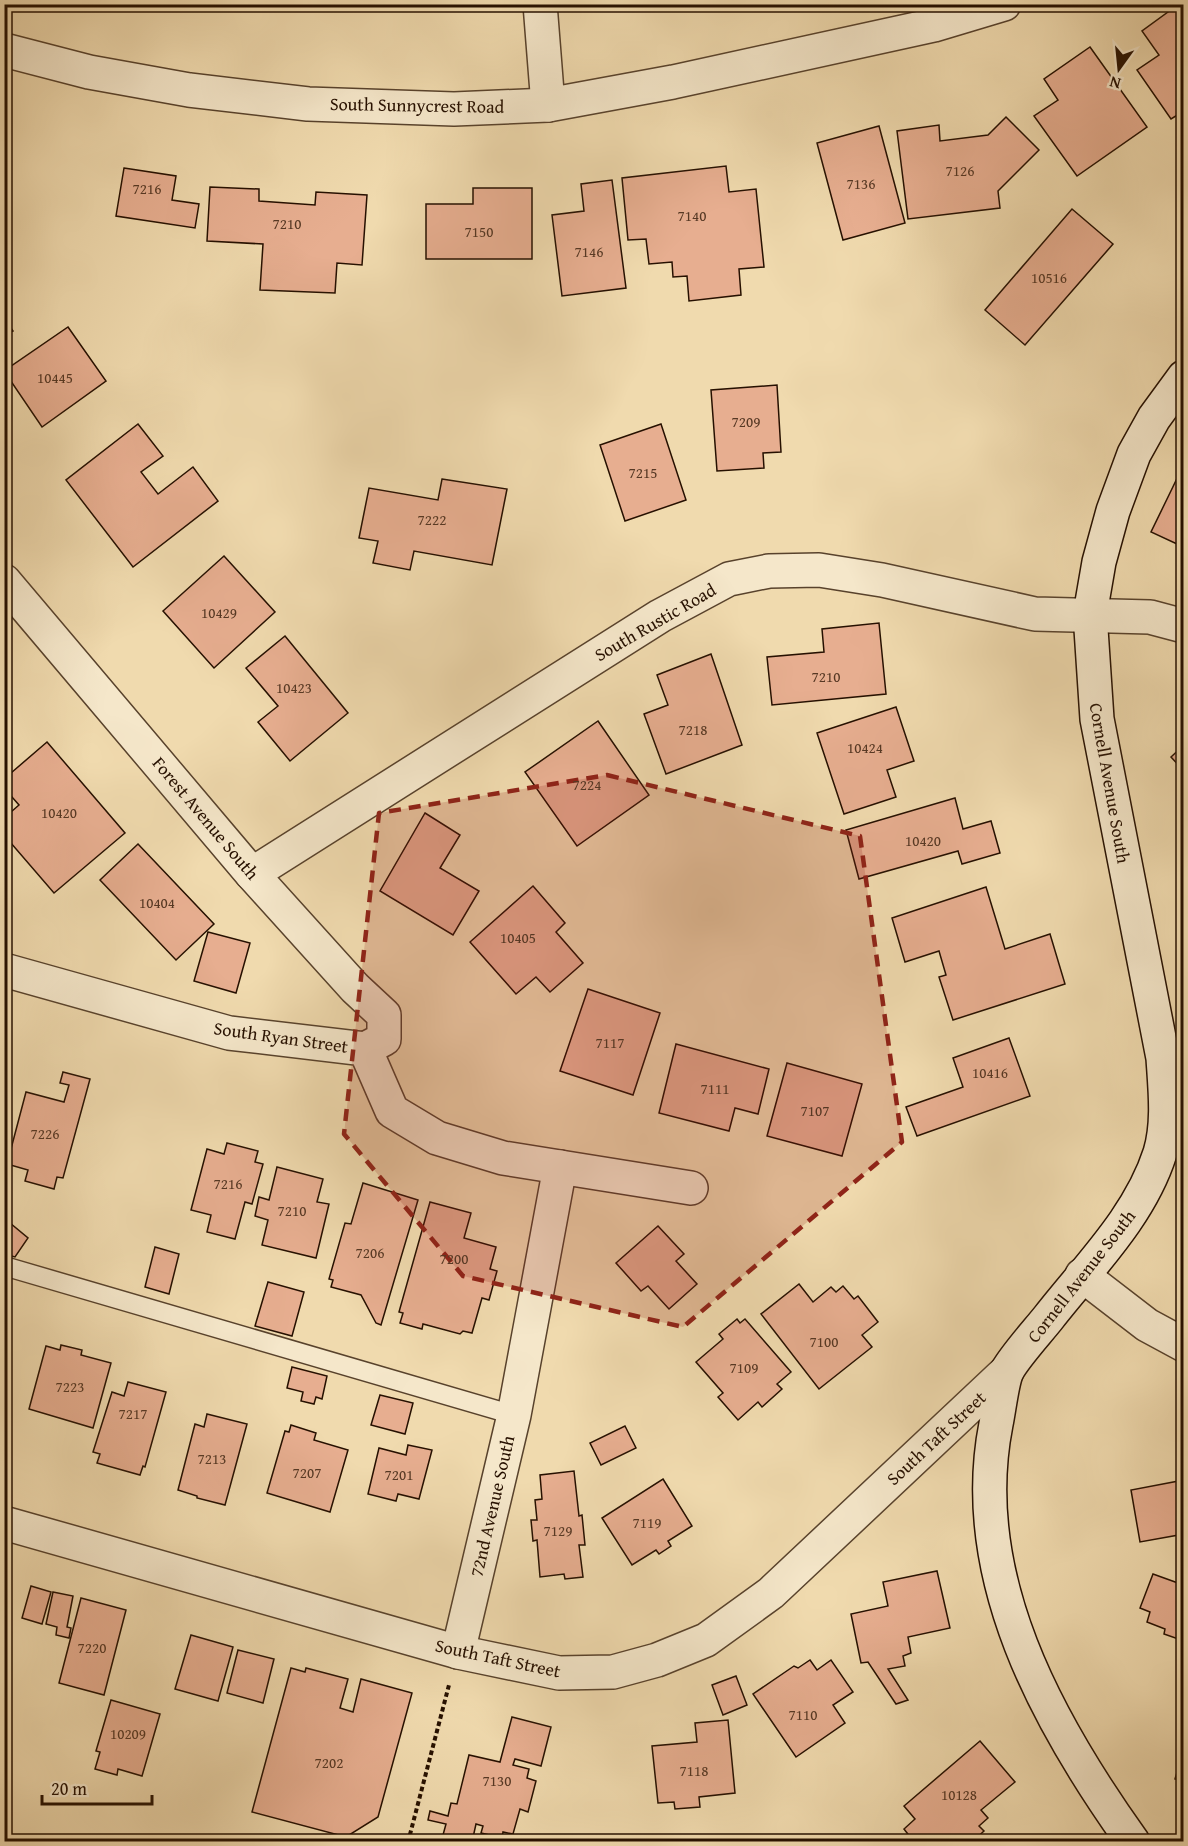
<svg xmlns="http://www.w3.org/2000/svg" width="1188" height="1846" font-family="'Gentium Book Plus',serif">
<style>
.building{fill:#e7ae90;stroke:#261000;stroke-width:1.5}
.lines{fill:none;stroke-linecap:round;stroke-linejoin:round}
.lane-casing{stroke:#58422c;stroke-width:21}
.street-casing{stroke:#58422c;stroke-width:36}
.secondary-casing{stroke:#261000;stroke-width:36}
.path{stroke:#261000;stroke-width:4;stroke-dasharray:4.5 3;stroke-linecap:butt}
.lane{stroke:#f5e7ca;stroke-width:18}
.street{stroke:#f5e7ca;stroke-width:33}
.secondary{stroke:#f5e7ca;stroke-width:33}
.marked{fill:#8f2418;fill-opacity:0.2;stroke:#8f2418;stroke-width:4.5;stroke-dasharray:12 8;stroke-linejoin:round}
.labels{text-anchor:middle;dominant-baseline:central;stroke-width:4.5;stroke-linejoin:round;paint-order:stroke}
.number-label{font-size:15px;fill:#563824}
.street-label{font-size:18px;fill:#261000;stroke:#f5e7ca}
</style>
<rect width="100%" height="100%" fill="#f0daae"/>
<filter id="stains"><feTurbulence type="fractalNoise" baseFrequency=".00333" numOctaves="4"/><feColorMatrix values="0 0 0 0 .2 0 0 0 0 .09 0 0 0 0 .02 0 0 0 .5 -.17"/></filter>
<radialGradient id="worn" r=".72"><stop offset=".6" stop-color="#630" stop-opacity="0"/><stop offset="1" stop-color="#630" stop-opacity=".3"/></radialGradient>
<g class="building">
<path d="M413 4H471V10L413 11Z"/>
<path d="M1179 4H1184V111L1171 119 1137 70 1159 55 1142 31Z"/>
<path d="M1090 47 1147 127 1077 176 1034 116 1058 100 1044 79Z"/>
<path d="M1006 117 1039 150 998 191 1000 208 908 219 897 131 939 125 940 141 988 135Z"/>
<path d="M879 126 905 223 843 240 817 143Z"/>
<path d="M726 166 729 192 756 189 764 267 739 269 741 295 689 301 687 276 673 277 672 262 649 264 646 239 628 240 622 178Z"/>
<path d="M124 168 176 176 172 200 199 204 195 228 116 216Z"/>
<path d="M612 180 626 288 562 296 552 215 584 211 581 184Z"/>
<path d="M210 187 259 189V201L315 205 316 192 367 195 362 265 337 263 335 293 260 290 263 244 207 241Z"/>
<path d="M473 188H532V259H426V204H473Z"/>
<path d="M1072 209 1113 244 1025 345 985 310Z"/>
<path d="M4 318 13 331 4 336Z"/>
<path d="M68 327 106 381 42 427 4 371Z"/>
<path d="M777 385 781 452 763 453 764 468 717 471 711 390Z"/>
<path d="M138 424 163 456 141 472 158 494 193 467 218 501 133 567 66 480Z"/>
<path d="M661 424 686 500 625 521 600 445Z"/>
<path d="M1184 464V531L1177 544 1151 532Z"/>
<path d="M442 479 507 489 492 565 414 551 410 570 373 563 378 541 359 538 369 488 438 500Z"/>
<path d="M224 556 275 612 214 668 163 611Z"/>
<path d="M879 623 886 694 772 705 767 657 824 652 822 629Z"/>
<path d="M285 636 348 713 290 761 258 722 278 706 246 668Z"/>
<path d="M711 654 742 745 666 774 644 714 668 705 657 675Z"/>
<path d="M896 707 914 761 887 770 896 797 844 814 817 733Z"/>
<path d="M598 721 649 795 577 846 525 772Z"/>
<path d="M47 742 125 833 54 893 4 835V818L19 805 4 788V779Z"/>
<path d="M1184 745V771L1171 757Z"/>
<path d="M955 798 963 829 991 821 1000 853 962 864 958 851 859 879 846 830Z"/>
<path d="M425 813 460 835 440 868 479 891 453 935 380 891Z"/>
<path d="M138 844 214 924 176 960 100 880Z"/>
<path d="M533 886 565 923 556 932 583 963 550 992 536 977 516 994 470 942Z"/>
<path d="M986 887 1005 949 1050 934 1065 984 953 1020 939 977 946 975 939 951 905 962 892 918Z"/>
<path d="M208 932 250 943 236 993 194 981Z"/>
<path d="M588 989 660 1013 633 1095 560 1071Z"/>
<path d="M1009 1038 1030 1096 917 1136 906 1107 963 1087 953 1058Z"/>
<path d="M676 1044 769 1069 758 1114 735 1108 729 1131 659 1113Z"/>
<path d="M787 1063 862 1084 842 1156 767 1136Z"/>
<path d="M63 1072 90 1079 63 1178 57 1177 54 1189 25 1181 28 1170 7 1164 26 1092 64 1102 69 1085 60 1083Z"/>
<path d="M227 1143 258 1151 255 1162 263 1164 252 1204 245 1202 235 1239 207 1232 211 1215 191 1210 207 1149 224 1154Z"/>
<path d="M277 1167 323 1179 317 1202 329 1204 316 1258 262 1245 268 1220 255 1216 259 1197 269 1200Z"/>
<path d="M363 1183 418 1200 381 1325 376 1323 361 1295 331 1287 333 1280 329 1279 345 1223 351 1224Z"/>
<path d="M430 1202 471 1213 464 1238 496 1247 490 1269 497 1271 489 1300 482 1298 472 1333 463 1331 460 1334 423 1324 422 1329 400 1323 403 1313 399 1312Z"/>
<path d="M4 1218 28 1238 15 1257 4 1254Z"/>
<path d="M658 1226 684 1254 676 1261 697 1284 669 1309 648 1286 641 1291 616 1263Z"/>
<path d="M155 1247 179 1254 169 1294 145 1287Z"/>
<path d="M268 1282 304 1292 292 1336 255 1326Z"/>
<path d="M799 1284 813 1302 831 1287 836 1292 843 1286 854 1299 858 1296 878 1322 862 1335 872 1347 819 1389 761 1314Z"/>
<path d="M737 1319 740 1323 745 1319 791 1372 777 1384 782 1389 762 1407 758 1402 738 1420 718 1397 723 1393 696 1362 723 1339 719 1334Z"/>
<path d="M61 1345 82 1350 81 1355 111 1363 93 1428 29 1409 46 1346 60 1350Z"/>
<path d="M292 1367 327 1376 322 1399 316 1397 314 1404 301 1401 303 1392 287 1388Z"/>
<path d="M128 1382 166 1392 145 1467 143 1466 140 1475 97 1463 100 1454 93 1452 112 1392 124 1396Z"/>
<path d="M380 1395 413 1403 405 1434 371 1425Z"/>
<path d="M207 1414 247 1424 225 1505 197 1498V1496L178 1490 195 1424 204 1427Z"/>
<path d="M291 1425 316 1433 314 1440 348 1450 330 1512 267 1493 285 1431 289 1432Z"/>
<path d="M625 1426 636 1448 601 1465 590 1443Z"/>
<path d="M408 1445 432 1450 419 1499 398 1494 396 1501 368 1494 379 1448 406 1455Z"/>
<path d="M574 1471 579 1516 582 1515 585 1545H579L583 1577 565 1579 564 1574 540 1577 537 1540 533 1541 531 1520H537L535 1500 542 1499 540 1475Z"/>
<path d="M663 1479 692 1526 668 1541 671 1546 659 1554 656 1550 632 1565 602 1518Z"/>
<path d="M1184 1480V1534L1140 1542 1131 1490Z"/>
<path d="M937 1571 950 1628 908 1637 911 1653 903 1656 905 1666 888 1669 908 1700 896 1704 868 1662 861 1663 851 1614 888 1606 883 1582Z"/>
<path d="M1183 1572 1184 1573V1641L1164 1634 1165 1629 1147 1622 1150 1612 1140 1608 1153 1574 1178 1583Z"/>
<path d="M31 1586 51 1592 42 1624 22 1618Z"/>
<path d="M53 1592 73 1596 67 1627 71 1628 69 1638 56 1635 57 1627 46 1624Z"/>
<path d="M81 1598 126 1610 104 1695 59 1683Z"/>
<path d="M191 1635 233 1647 218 1701 175 1689Z"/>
<path d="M238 1650 274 1659 263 1703 227 1693Z"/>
<path d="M810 1660 817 1670 831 1660 853 1692 833 1705 845 1723 796 1757 753 1694 794 1666 798 1668Z"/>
<path d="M291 1668 305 1672 306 1668 348 1679 340 1708 353 1712 361 1679 412 1693 378 1817 346 1837 252 1812Z"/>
<path d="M736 1676 747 1705 723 1715 712 1685Z"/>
<path d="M111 1700 160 1714 142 1776 118 1769 117 1775 95 1769 100 1752 96 1751Z"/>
<path d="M512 1717 551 1727 541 1766 515 1759 513 1765 529 1769 527 1778 536 1781 528 1812 520 1809 513 1834 503 1832 502 1838 481 1833 483 1826 476 1824 472 1842 443 1835 446 1824 428 1820 430 1811 448 1816 451 1803 457 1804 469 1755 500 1762Z"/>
<path d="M728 1720 735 1793 699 1797 700 1807 675 1809 674 1802 658 1803 652 1746 697 1742 695 1723Z"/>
<path d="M980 1741 1015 1782 981 1810 988 1818 979 1826 984 1831 972 1842H914L904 1829 915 1819 904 1806Z"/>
<path d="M1184 1749V1781L1175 1779Z"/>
</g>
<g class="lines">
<defs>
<path id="lane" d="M4 1266 514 1415"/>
<g id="street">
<path d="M540 4 548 105"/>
<path d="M4 50 89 72 189 90 308 104 454 109 548 105 673 82 934 25 1004 4"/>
<path d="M4 581 252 874 355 988 384 1015V1039L365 1049"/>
<path d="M252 874 660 616 729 579 769 571 819 570 882 580 1035 614 1150 617 1184 626"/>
<path d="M4 970 229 1033 365 1049 392 1111 437 1138 503 1158 691 1188"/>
<path d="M1082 1275 1147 1325 1184 1345"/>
<path d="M4 1523 458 1652 559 1673 613 1672 657 1660 706 1640 771 1593 1007 1371"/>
<path d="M458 1652 514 1415 560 1167"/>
</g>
<path id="secondary" d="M1133 1842C1047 1722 966 1576 996 1424 999 1410 1002 1382 1007 1371 1015 1356 1038 1331 1049 1317 1089 1266 1140 1216 1160 1153 1169 1123 1165 1089 1163 1058L1097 719 1090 614 1099 562 1113 511 1134 454 1154 418 1184 377"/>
</defs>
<use href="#lane" class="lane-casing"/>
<use href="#street" class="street-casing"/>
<use href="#secondary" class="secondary-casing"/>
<path class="path" d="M408 1842 449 1685"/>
<use href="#lane" class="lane"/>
<use href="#street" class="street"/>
<use href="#secondary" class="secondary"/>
</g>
<path class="marked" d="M607 775 860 836 902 1142 683 1327 463 1276 344 1134 379 813Z"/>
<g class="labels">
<g class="number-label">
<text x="960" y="170">7126</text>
<text x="861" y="183">7136</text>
<text x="147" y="188">7216</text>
<text x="692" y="215">7140</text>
<text x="287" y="223">7210</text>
<text x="479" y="231">7150</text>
<text x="589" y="251">7146</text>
<text x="1049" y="277">10516</text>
<text x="55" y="377">10445</text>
<text x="746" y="421">7209</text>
<text x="643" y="472">7215</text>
<text x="432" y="519">7222</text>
<text x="219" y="612">10429</text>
<text x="826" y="676">7210</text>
<text x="294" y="687">10423</text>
<text x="693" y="729">7218</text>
<text x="865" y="747">10424</text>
<text x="587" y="784">7224</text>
<text x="59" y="812">10420</text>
<text x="923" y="840">10420</text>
<text x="157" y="902">10404</text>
<text x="518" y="937">10405</text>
<text x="610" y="1042">7117</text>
<text x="990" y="1072">10416</text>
<text x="715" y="1088">7111</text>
<text x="815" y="1110">7107</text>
<text x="45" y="1133">7226</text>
<text x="228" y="1183">7216</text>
<text x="292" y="1210">7210</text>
<text x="370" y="1252">7206</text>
<text x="454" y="1258">7200</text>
<text x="824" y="1341">7100</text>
<text x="744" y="1367">7109</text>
<text x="70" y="1386">7223</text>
<text x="133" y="1413">7217</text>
<text x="212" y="1458">7213</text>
<text x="307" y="1472">7207</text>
<text x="399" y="1474">7201</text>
<text x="647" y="1522">7119</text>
<text x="558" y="1530">7129</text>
<text x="92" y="1647">7220</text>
<text x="803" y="1714">7110</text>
<text x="128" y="1733">10209</text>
<text x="329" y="1762">7202</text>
<text x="694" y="1770">7118</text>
<text x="497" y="1780">7130</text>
<text x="959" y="1794">10128</text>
</g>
<g class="street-label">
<text transform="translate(417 105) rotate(1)">South Sunnycrest Road</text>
<text transform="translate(655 622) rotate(-30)">South Rustic Road</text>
<text transform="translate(1110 783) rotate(80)">Cornell Avenue South</text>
<text transform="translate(206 818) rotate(50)">Forest Avenue South</text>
<text transform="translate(281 1037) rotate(8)">South Ryan Street</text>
<text transform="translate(1081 1276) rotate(-52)">Cornell Avenue South</text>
<text transform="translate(936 1438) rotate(-43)">South Taft Street</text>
<text transform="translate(492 1506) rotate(-77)">72nd Avenue South</text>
<text transform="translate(498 1658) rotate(12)">South Taft Street</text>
</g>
</g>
<rect width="1188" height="1846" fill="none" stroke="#f0daae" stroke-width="24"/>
<rect x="6" y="6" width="1176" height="1834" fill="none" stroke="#261000" stroke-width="3"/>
<rect x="12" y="12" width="1164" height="1822" fill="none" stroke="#261000" stroke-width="1.5"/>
<g transform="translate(1119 69) rotate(195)" stroke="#f5e7ca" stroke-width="4.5" paint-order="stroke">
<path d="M0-4.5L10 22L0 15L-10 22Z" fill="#261000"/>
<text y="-9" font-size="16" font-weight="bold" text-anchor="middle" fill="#261000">N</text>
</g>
<path d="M42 1795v9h110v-9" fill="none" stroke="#261000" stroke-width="3"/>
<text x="51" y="1795" font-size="18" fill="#261000" stroke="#f5e7ca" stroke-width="4.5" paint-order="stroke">20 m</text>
<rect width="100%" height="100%" filter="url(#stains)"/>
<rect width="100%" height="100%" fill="url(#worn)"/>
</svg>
